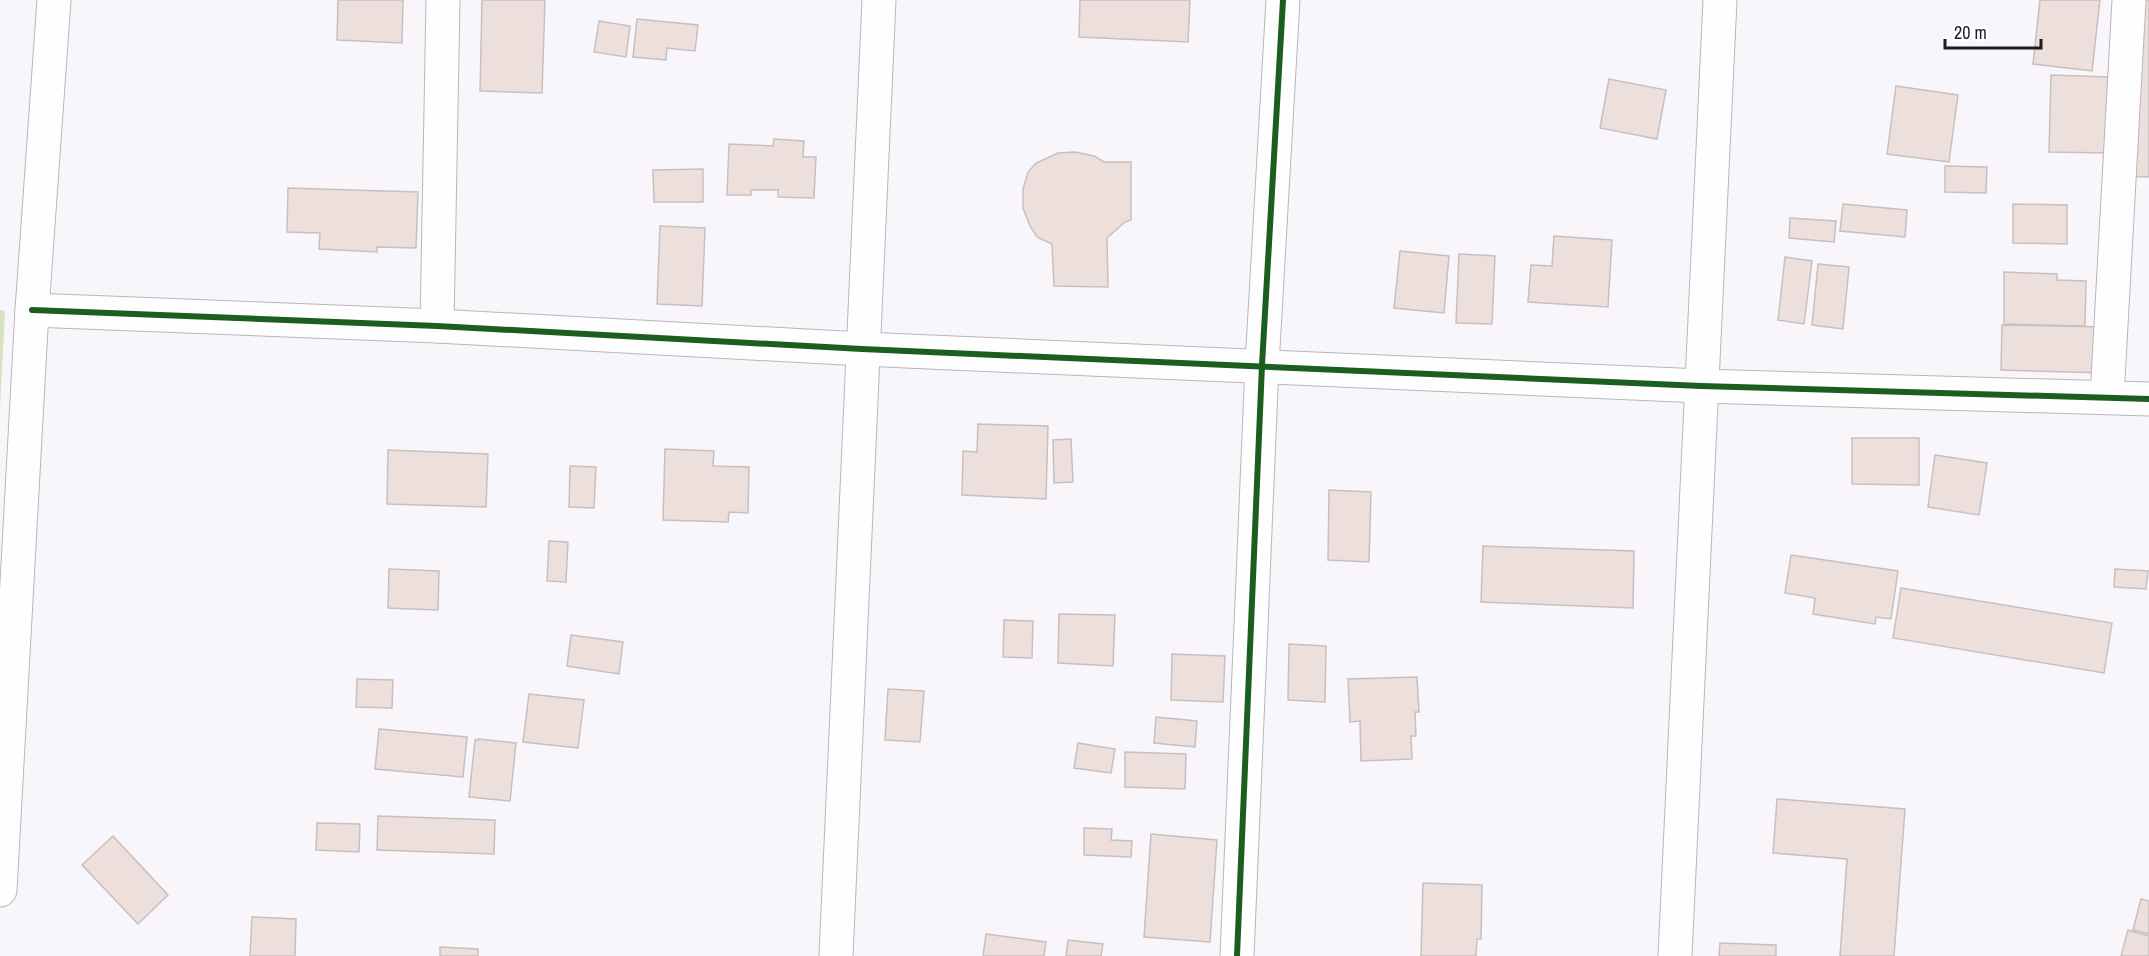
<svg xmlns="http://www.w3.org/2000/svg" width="2149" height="956" font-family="'Archivo Narrow',sans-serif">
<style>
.green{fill:#d5e3bf}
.building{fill:#ecdfdc;stroke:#c7c0bf;stroke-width:1.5}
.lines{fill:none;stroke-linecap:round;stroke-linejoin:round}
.street-casing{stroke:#b8b5bc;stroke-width:35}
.street{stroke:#fefefe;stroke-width:33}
.cycleway-casing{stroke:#fff;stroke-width:10}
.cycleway{stroke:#1b5e20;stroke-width:6}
</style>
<rect width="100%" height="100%" fill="#f8f6fa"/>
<path class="green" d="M0 310 5 311 0 408Z"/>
<g class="building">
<path d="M338 0H403L402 43 337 40Z"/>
<path d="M482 0H545L542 93 480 91Z"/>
<path d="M1080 0H1190L1188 42 1079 37Z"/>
<path d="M2040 0H2100L2092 71 2033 64Z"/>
<path d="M2130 0H2149V177L2125 176Z"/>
<path d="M637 19 698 25 695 51 667 48 666 60 633 57Z"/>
<path d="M599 21 630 26 626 57 594 52Z"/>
<path d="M2051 75 2109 77 2108 153 2049 152Z"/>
<path d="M1609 79 1666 90 1657 139 1600 128Z"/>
<path d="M1896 86 1958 95 1949 162 1887 154Z"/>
<path d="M774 139 804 141 803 157H816L814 198 778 197V190H751V195H727L729 144 773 146Z"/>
<path d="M1075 152 1094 156 1104 162H1131V220L1125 222 1107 238 1108 287 1054 286 1052 244 1037 237 1030 226 1023 208V189L1028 172 1036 163 1058 153Z"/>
<path d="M1945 166 1987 167 1986 193 1945 192Z"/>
<path d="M703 169V202H654L653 170Z"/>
<path d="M288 188 418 192 416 248 377 247V252L319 249 320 233 287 232Z"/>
<path d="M1843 204 1907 210 1905 237 1840 231Z"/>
<path d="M2013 204 2067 205V244L2013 243Z"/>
<path d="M1790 218 1836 221 1834 242 1789 238Z"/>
<path d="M660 226 705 228 702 306 657 304Z"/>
<path d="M1554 236 1612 240 1608 307 1528 302 1531 265 1552 266Z"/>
<path d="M1400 251 1449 256 1444 313 1394 308Z"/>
<path d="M1459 254 1495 256 1492 324 1456 323Z"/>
<path d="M1785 257 1812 261 1804 324 1778 320Z"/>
<path d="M1818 264 1849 267 1843 329 1812 325Z"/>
<path d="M2004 272 2057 274V280L2086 281 2085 326 2004 324Z"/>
<path d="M2002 325 2107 327 2106 373 2001 370Z"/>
<path d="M978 424 1048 426 1046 499 962 495 963 451 977 452Z"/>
<path d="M1852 438H1919V485L1852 484Z"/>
<path d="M1071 439 1073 482 1054 483 1053 440Z"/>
<path d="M665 449 714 451 713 466 749 467 748 513 729 512 728 522 663 520Z"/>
<path d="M388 450 488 454 486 507 387 504Z"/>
<path d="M1935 455 1987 463 1979 515 1928 507Z"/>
<path d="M570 466 596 467 594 508 569 507Z"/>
<path d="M1329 490 1371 492 1369 562 1328 560Z"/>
<path d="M549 541 568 542 566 582 547 581Z"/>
<path d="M1483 546 1634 551 1633 608 1481 602Z"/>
<path d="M1791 555 1898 571 1891 619 1876 617 1875 624 1813 614 1815 598 1785 593Z"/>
<path d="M389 569 439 571 438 610 388 608Z"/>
<path d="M2115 569 2148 571 2146 589 2114 587Z"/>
<path d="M1901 588 2112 623 2104 673 1893 638Z"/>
<path d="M1059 614 1115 615 1113 666 1058 663Z"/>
<path d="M1004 620 1033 621 1032 658 1003 657Z"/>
<path d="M571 635 623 642 619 674 567 666Z"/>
<path d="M1289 644 1326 646 1325 702 1288 700Z"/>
<path d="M1172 654 1225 656 1223 702 1171 700Z"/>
<path d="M1417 677 1419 712H1415L1416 736H1411L1412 759 1361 761 1360 721 1350 722 1348 679Z"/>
<path d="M357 679 393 680 392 708 356 707Z"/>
<path d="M888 689 924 691 920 742 885 740Z"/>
<path d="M529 694 584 700 578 748 523 742Z"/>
<path d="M1156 717 1197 721 1195 747 1154 743Z"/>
<path d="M379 729 467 737 463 777 375 769Z"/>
<path d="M478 739 516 743 510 801 469 797 475 740H478Z"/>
<path d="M1078 743 1115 749 1111 773 1074 768Z"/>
<path d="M1125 752 1186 754 1185 789 1125 787Z"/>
<path d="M1777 799 1905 809 1894 956H1840L1847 859 1773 853Z"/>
<path d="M378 816 495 820 494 854 377 850Z"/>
<path d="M317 823 360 824 359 852 316 850Z"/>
<path d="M1084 828 1112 829 1111 840 1132 841 1131 857 1084 855Z"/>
<path d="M1151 834 1217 840 1210 942 1144 937Z"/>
<path d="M113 836 168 895 138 924 82 865Z"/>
<path d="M1423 883 1482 885 1481 939H1477L1476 956H1421Z"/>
<path d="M2141 899 2149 901V934L2133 930Z"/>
<path d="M252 917 296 919 295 956H250Z"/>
<path d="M2128 930 2149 936V956H2121Z"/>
<path d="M986 934 1046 942 1044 956H983Z"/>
<path d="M1068 940 1103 944 1101 956H1066Z"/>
<path d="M1720 943 1776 945V956H1719Z"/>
<path d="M440 947 478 949V956H440Z"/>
</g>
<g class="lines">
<defs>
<g id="street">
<path d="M32 310 437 326 862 349 1701 386 2149 399"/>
<path d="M437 326 443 0"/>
<path d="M2107 397 2129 0"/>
<path d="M0 890 32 310 54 0"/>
<path d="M836 956 879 0"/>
<path d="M1237 956 1262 365 1283 0"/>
<path d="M1675 956 1720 0"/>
</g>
</defs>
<use href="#street" class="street-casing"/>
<use href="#street" class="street"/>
<defs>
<g id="cycleway">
<path d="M32 310 437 326 862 349 1701 386 2149 399"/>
<path d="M1237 956 1262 365 1283 0"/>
</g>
</defs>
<use href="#cycleway" class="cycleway-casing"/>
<use href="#cycleway" class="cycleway"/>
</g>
<path d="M1945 39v9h96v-9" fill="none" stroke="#1f1a25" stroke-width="3"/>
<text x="1954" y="39" font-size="18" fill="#1f1a25" stroke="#ffffff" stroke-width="4.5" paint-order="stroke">20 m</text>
</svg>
